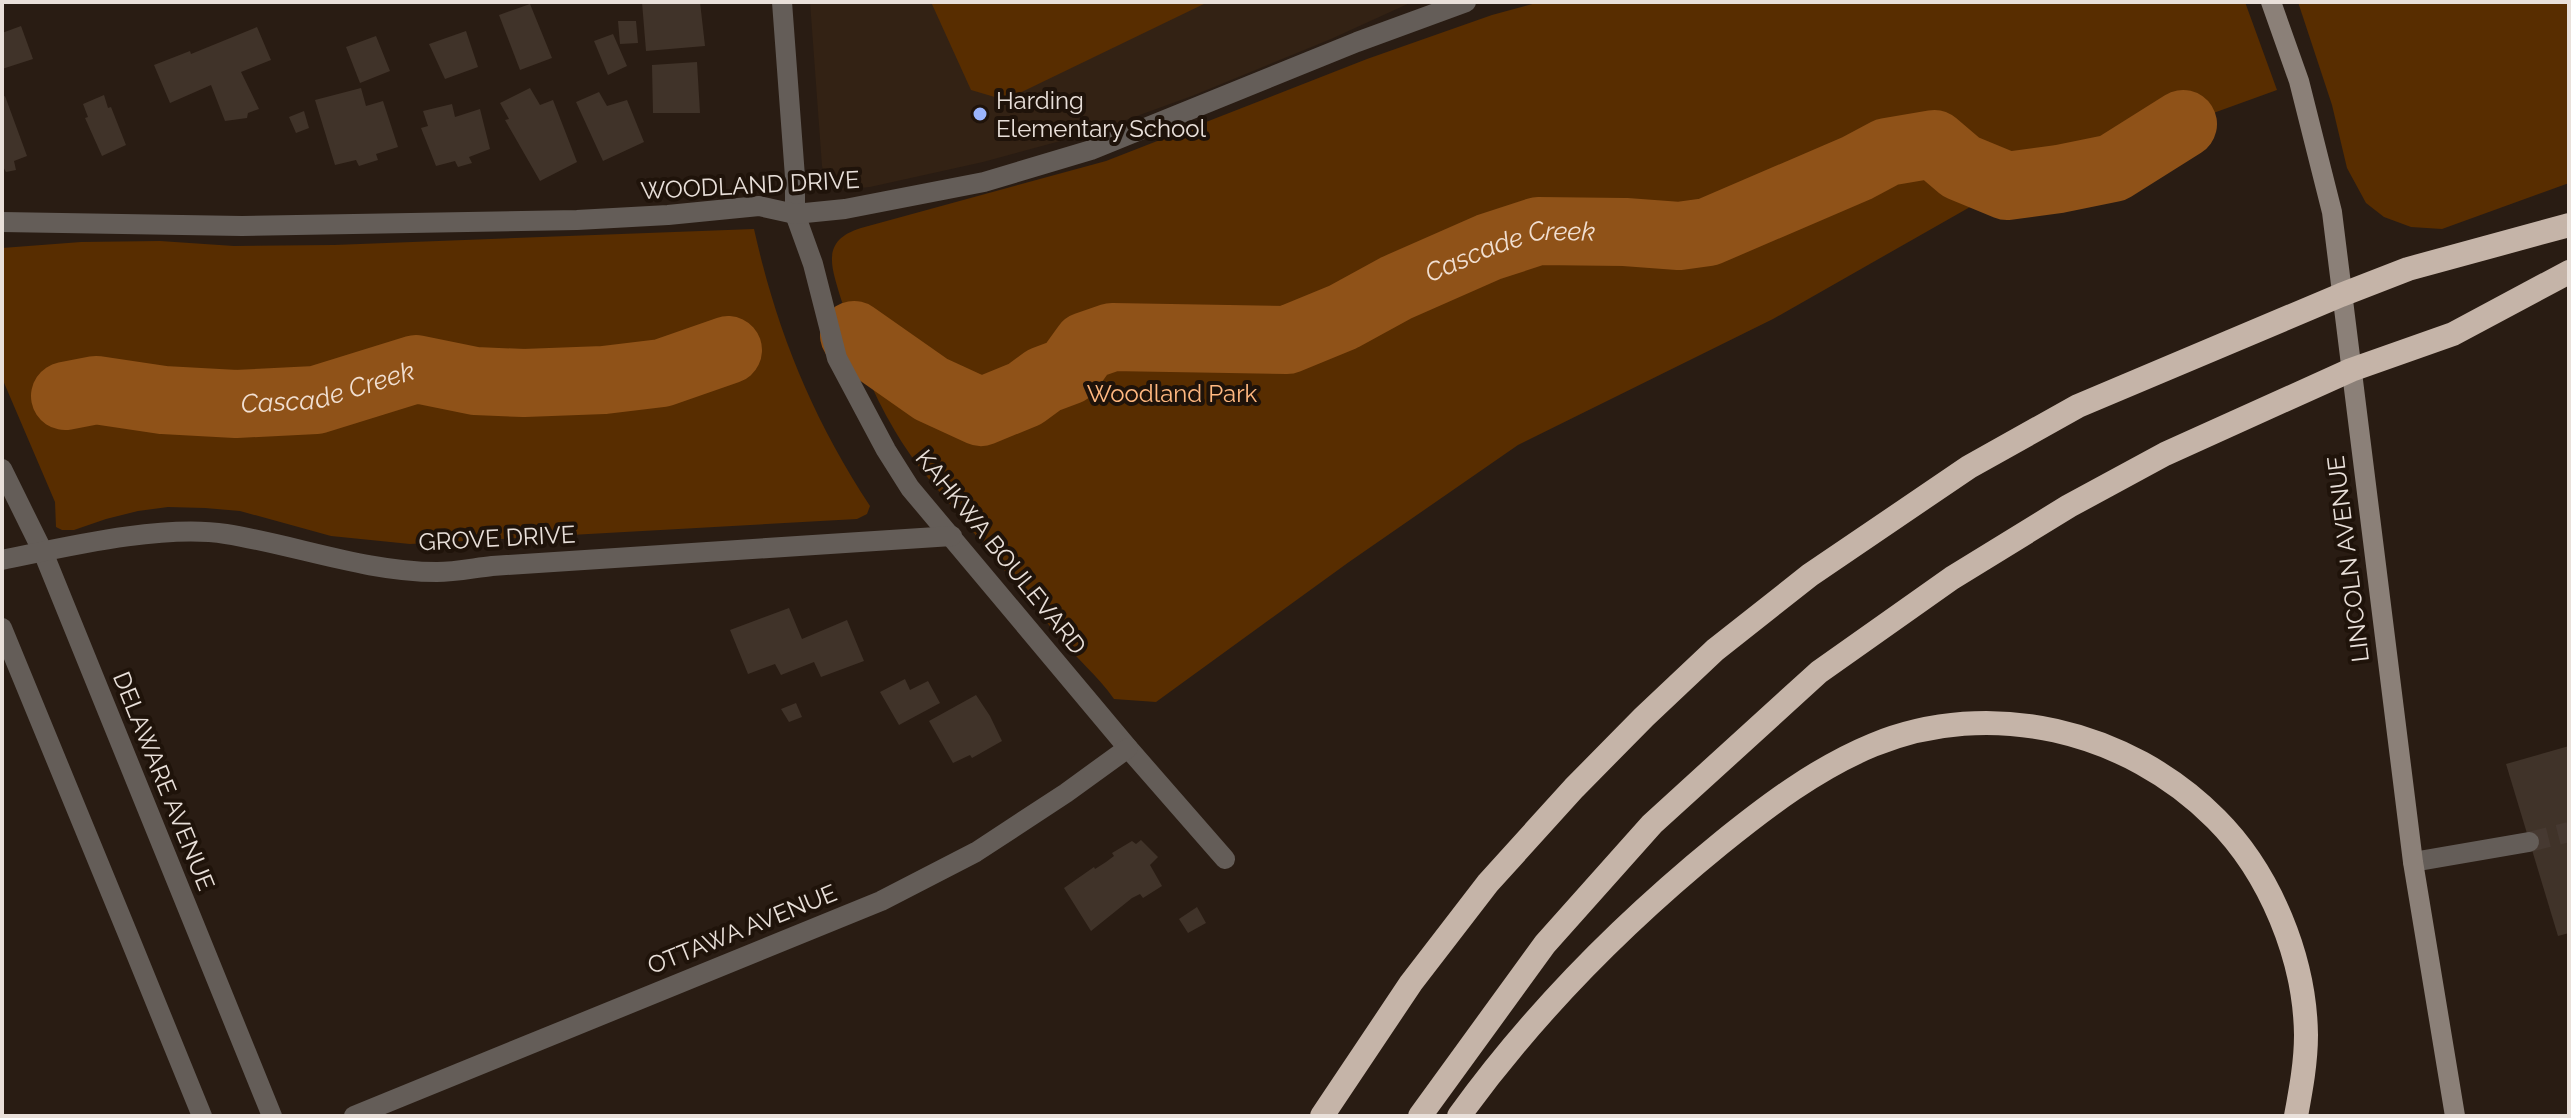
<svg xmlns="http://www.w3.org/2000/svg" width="2571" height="1118" font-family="Raleway,sans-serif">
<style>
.built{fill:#332214}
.green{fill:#582d00}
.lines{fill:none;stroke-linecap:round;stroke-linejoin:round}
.river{stroke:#8f5218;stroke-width:68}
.building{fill:#403329}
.street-tunnel{stroke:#463931;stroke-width:20;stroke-dasharray:20 10;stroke-linecap:butt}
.street{stroke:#645d58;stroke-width:20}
.secondary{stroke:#8b8078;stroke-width:20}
.highway{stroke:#c5b4a8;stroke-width:24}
.poi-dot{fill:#9bb5fd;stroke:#1f130a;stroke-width:3}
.labels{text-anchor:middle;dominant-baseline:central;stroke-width:8;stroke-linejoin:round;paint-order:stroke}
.poi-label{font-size:24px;fill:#e9e0da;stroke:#1f130a;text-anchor:start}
.street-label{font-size:24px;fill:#e9e0da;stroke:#1f130a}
.park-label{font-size:24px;fill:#ffb880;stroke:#1f130a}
.water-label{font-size:26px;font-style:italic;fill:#f1dfd1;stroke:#1f130a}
</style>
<rect width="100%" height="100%" fill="#291c13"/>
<path class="built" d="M810 2H1412L1331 39 1192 96 1090 133 983 162 870 187 841 190 831 185 825 176 822 166Z"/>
<g class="green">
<path d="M931 2H1208L1005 100 971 90Z"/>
<path d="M1540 2H2245L2277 90 2183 124 2113 168 2059 179 2007 186 1773 319 1518 445 1349 562 1156 702 1114 699C1098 676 1076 658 1058 636 1028 600 999 563 969 527 944 496 915 466 895 431 871 391 854 347 842 302 832 268 819 241 861 228L1106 161 1367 59 1492 15Z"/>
<path d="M2298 2H2569V183L2442 229 2411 227 2384 217 2366 203 2347 168 2332 105Z"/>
<path d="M754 229C777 332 812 417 870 506L867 514 857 519 410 544 331 536 240 511 205 508 168 507 138 511 106 519 74 530H62L56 527 55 502 2 378V248L81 242 160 241 234 246 334 245Z"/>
</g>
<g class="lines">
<g class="river">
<path id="s1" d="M854 335 931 389 981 412 1025 394 1044 380 1068 371 1086 346 1112 337 1287 340 1343 317 1396 288 1489 247 1538 231 1625 232 1679 236 1708 232 1857 168 1887 152 1934 144 1961 167 2007 186 2059 179 2113 168 2183 124"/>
<path id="s2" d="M65 396 96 390 163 400 236 404 316 400 416 369 475 381 524 383 604 380 662 373 728 350"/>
</g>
</g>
<g class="building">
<path d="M642 2H700L705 46 646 51Z"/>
<path d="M530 4 552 58 520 70 499 15Z"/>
<path d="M618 21H636L638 43 620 44Z"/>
<path d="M21 26 33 59 2 69V33Z"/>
<path d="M257 27 271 60 241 72 259 109 248 113 247 118 225 121 211 85 170 103 154 65 190 51 191 54Z"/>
<path d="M466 31 478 67 445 79 429 44Z"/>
<path d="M613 34 627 66 608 75 594 41Z"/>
<path d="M376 36 390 71 360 83 346 47Z"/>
<path d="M697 62 700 113H653L652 65Z"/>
<path d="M361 88 366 106 383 101 398 147 376 154 378 160 359 166 356 160 335 165 315 100Z"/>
<path d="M530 88 540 105 553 100 577 162 540 181 505 120 509 119 500 103Z"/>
<path d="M599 92 607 106 627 100 644 142 603 161 576 102Z"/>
<path d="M104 95 108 108 111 107 126 145 102 156 85 118 88 117 83 104Z"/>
<path d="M5 96 27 156 14 161 16 170 6 172 2 165V97Z"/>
<path d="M452 104 455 117 480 109 490 149 469 157 472 163 458 167 455 161 436 166 421 128 428 126 423 111Z"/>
<path d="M304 111 309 128 296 133 289 117Z"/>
<path d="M789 608 802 639 847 620 864 661 821 677 814 662 781 675 775 664 748 674 730 630Z"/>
<path d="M905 679 910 690 928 681 940 703 899 725 880 692Z"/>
<path d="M976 695 990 716 1002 741 972 758 970 755 953 763 929 721Z"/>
<path d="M796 703 802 717 789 722 781 709Z"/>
<path d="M2569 746V933L2558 936 2506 764Z"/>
<path d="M1141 840 1158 857 1150 865 1162 886 1143 898 1140 894 1132 898 1091 931 1064 888 1094 867 1095 869 1106 862 1114 856 1112 853 1132 841 1136 844Z"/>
<path d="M1197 907 1206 923 1188 933 1179 919Z"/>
</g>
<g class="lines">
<path class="street-tunnel" d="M2529 842 2569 832"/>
<g class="street">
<path d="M782 2 795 177V214L813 264 837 358 886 450 910 488 1128 748 1225 859"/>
<path d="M2 222 242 226 577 220 668 215 759 206 795 214 845 209 984 182 1091 150 1357 42 1466 2"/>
<path d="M2 469 43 552 272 1116"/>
<path d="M2 560C66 547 162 524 226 534 296 545 366 572 437 572 455 572 474 568 492 566L952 536"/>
<path d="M2 628C69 791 136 953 202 1116"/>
<path d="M2413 862 2529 842"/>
<path d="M354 1116 881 901 976 852 1066 793 1128 748"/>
</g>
<path class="secondary" d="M2271 2 2299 81 2332 212 2413 862 2455 1116"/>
<g class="highway">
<path d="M1322 1116 1411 983 1488 883 1574 788 1644 717 1715 650 1810 575 1969 467 2078 406 2341 295 2408 269 2569 225"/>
<path d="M1420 1116 1545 944 1652 824 1819 672 1952 578 2069 506 2165 454 2351 370 2453 334 2569 272"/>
<path d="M1459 1116C1532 1015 1623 923 1720 844 1767 806 1817 768 1873 745 1990 697 2128 730 2216 819 2270 873 2305 958 2306 1035 2306 1062 2301 1089 2296 1116"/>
</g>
</g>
<circle class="poi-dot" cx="980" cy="114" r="8"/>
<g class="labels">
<g class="poi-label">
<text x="996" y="100">Harding<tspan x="996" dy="28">Elementary School</tspan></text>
</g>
<g class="street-label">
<text transform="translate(750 185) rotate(-3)">WOODLAND DRIVE</text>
<text transform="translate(497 538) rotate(-3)">GROVE DRIVE</text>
<text transform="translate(1001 552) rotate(51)">KAHKWA BOULEVARD</text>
<text transform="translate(2348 559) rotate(-97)">LINCOLN AVENUE</text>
<text transform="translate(164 781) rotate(68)">DELAWARE AVENUE</text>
<text transform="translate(742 929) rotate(-22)">OTTAWA AVENUE</text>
</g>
<g class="park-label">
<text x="1172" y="393">Woodland Park</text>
</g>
<g class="water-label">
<text stroke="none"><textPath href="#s1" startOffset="722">Cascade Creek</textPath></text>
<text stroke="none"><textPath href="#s2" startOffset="266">Cascade Creek</textPath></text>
</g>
</g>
<rect width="2571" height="1118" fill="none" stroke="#e9e0da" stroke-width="8"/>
</svg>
